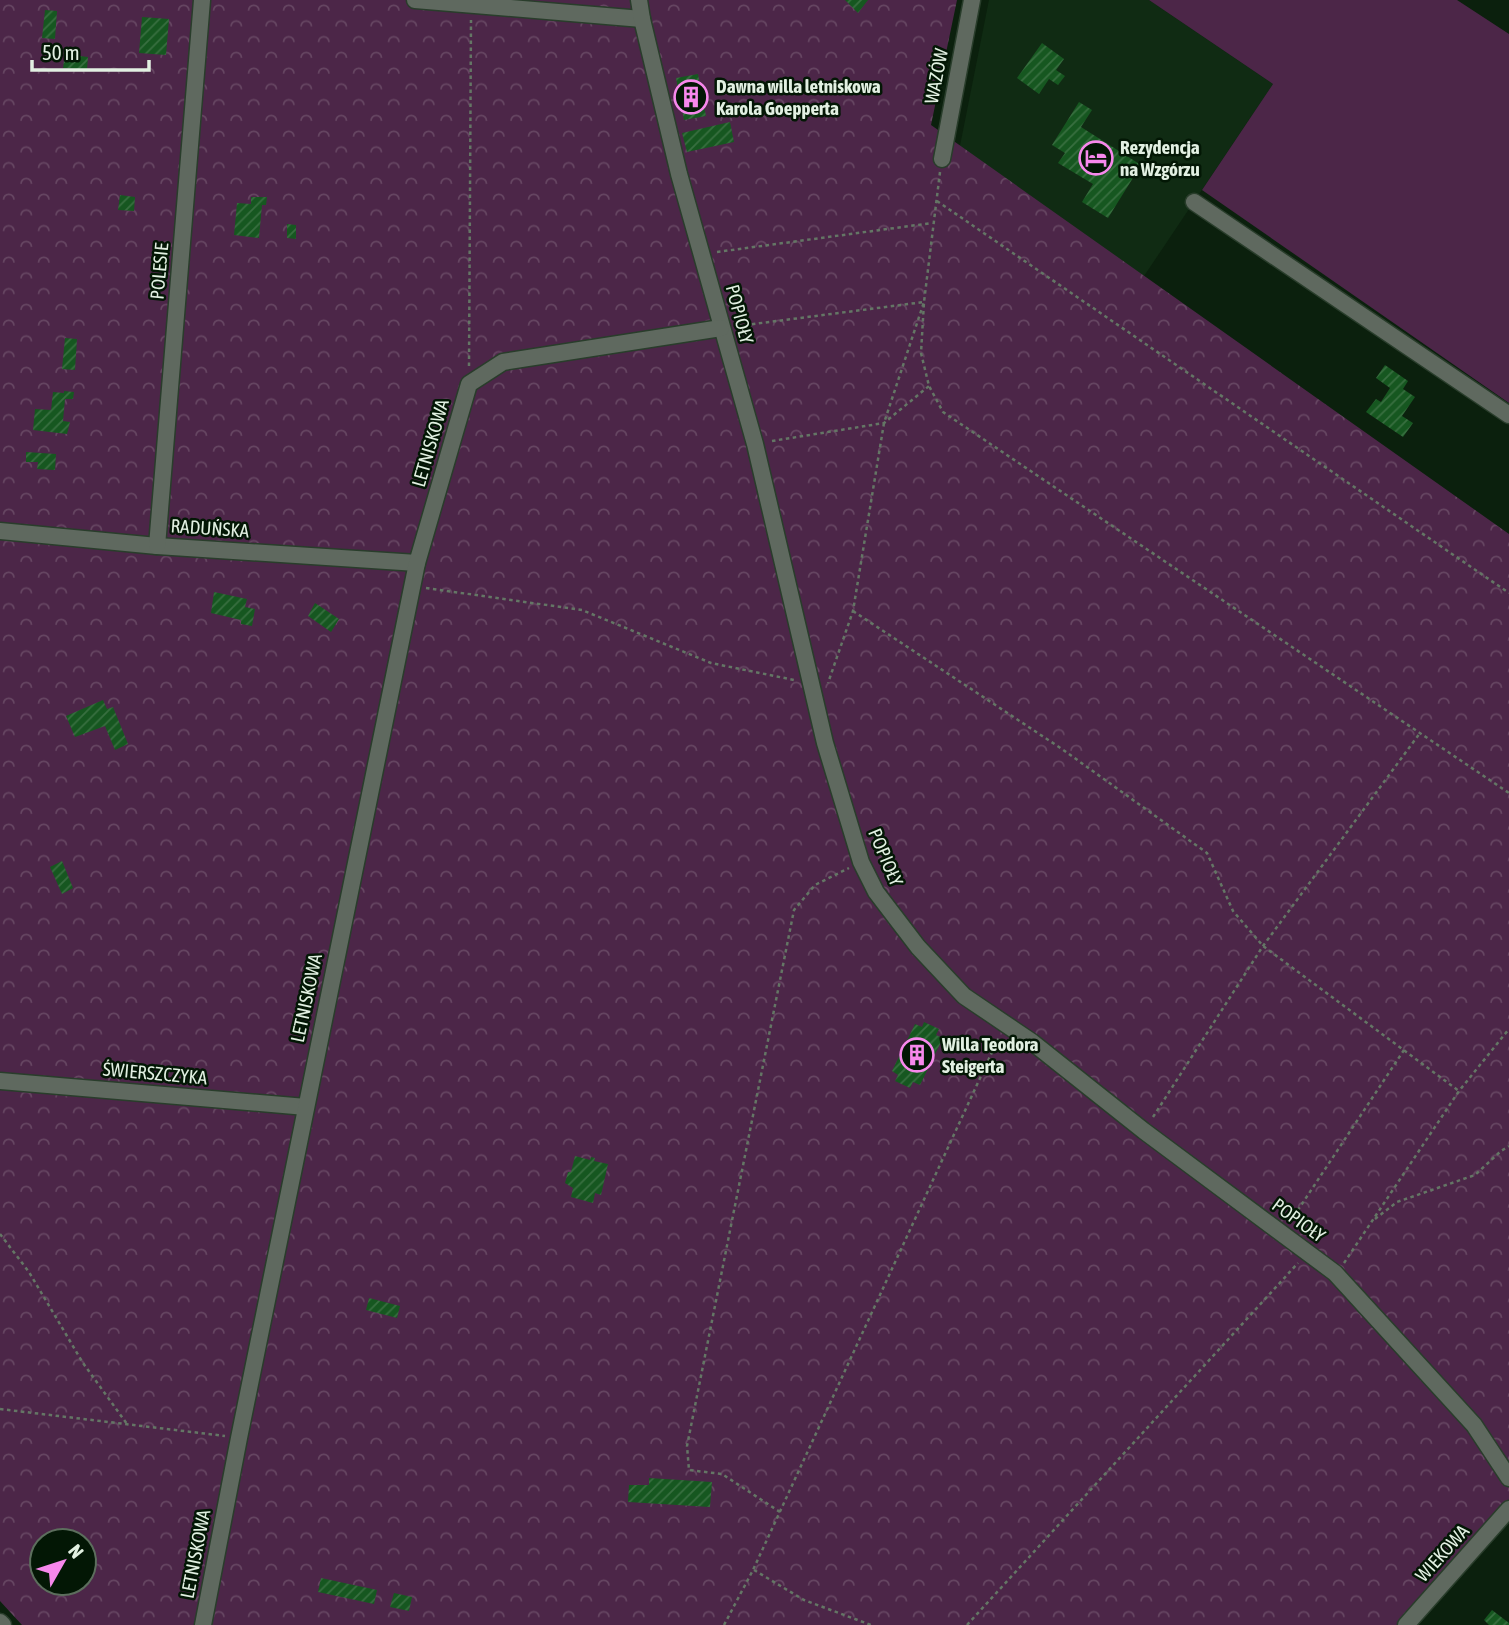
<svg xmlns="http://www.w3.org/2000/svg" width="1509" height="1625" font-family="'Asap Condensed',sans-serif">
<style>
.built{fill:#102b13}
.grass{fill:#4c2648}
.park{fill:url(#park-crowns);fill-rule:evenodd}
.building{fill:url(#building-hatch)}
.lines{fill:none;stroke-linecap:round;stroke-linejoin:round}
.minor-casing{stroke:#293d2b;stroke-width:19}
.path{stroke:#647665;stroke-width:2.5;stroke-dasharray:3.5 3.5;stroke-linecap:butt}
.minor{stroke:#5f695f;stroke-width:16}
.labels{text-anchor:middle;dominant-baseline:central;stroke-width:5;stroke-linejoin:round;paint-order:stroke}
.street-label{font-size:19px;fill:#e2f0e2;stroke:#031705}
.poi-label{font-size:19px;font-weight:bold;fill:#e2f0e2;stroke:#031705;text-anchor:start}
</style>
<defs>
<pattern id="park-crowns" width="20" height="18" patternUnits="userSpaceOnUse" patternTransform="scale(1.75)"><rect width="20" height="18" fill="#4c2648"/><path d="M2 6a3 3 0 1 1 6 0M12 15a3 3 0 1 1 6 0" fill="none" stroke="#664662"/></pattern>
<pattern id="building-hatch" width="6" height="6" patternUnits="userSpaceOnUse" patternTransform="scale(1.75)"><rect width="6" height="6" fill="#165720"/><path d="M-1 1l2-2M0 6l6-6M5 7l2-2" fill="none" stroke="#386f40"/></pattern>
</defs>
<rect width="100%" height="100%" fill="#0b200d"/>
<path class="built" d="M989 0H1149L1273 84 1138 285 956 166Z"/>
<path class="grass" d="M1149 0H1457L1509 34V403L1202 190 1273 84Z"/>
<path class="park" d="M0 0H957L931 125 1509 534V1520L1413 1625H22L0 1601ZM42 1541H84V1583H42Z"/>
<g class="building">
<path d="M845 0H868L858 13Z"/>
<path d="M45 10 57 11 55 39 42 38Z"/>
<path d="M142 17 169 19 166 55 139 53Z"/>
<path d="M1042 43 1064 59 1056 70 1065 76 1058 85 1049 79 1039 94 1017 78Z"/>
<path d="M65 54 88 57 87 70 63 68Z"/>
<path d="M698 74 706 116 684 120 676 78Z"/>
<path d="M1079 102 1092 110 1081 127 1141 165 1108 218 1082 202 1093 184 1058 163 1065 153 1052 145Z"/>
<path d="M730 122 734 142 687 152 682 133Z"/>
<path d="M120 195 135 197 134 211 118 210Z"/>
<path d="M251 197H267L266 205H262L259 238 234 235 237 203 251 204Z"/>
<path d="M287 224 296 225V239L287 238Z"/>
<path d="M65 338 77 339 75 370 62 369Z"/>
<path d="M1385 365 1408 381 1403 389 1415 397 1402 416 1413 423 1403 437 1366 412 1376 399 1381 402 1390 388 1376 378Z"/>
<path d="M64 391 74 392 73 399H65L63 421 70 422 67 434 33 430 35 409 51 410 53 392 64 393Z"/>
<path d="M26 452 56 454 55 470 37 469 38 462H26Z"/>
<path d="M214 592 247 599 245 607 255 609 252 626 241 624V620L211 613Z"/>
<path d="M315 603 339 619 331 632 308 616Z"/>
<path d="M103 700 107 709 113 707 128 744 115 750 105 726 75 737 66 716Z"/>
<path d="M62 861 73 888 62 894 50 867Z"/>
<path d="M924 1022 939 1029 936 1035 943 1038 920 1085 913 1082 910 1088 895 1081 898 1075 892 1071 915 1024 922 1027Z"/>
<path d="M575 1156 590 1160 591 1157 595 1158 594 1161 608 1164 601 1195 595 1193 593 1203 571 1197 573 1188 565 1183 568 1172H571Z"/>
<path d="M369 1298 400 1306 397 1318 366 1310Z"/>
<path d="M649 1478 712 1482 710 1507 628 1502 629 1485H649Z"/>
<path d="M321 1578 377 1590 374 1604 318 1592Z"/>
<path d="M394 1593 412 1597 409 1611 390 1607Z"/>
<path d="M1492 1610 1509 1623V1625H1489L1484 1620Z"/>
</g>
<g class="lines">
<defs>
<g id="minor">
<path d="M415 0 642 19"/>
<path d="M639 0 642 19 679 174 755 444 825 743 861 862 876 892 918 947 964 996 1032 1042 1144 1131 1335 1273 1474 1425 1509 1478"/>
<path d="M942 159 972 0"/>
<path d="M1194 202 1509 415"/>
<path d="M0 531 157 546 417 563"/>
<path d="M157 546 202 0"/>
<path d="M0 1081 306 1107"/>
<path d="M0 1622 3 1625"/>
<path d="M203 1625 239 1438 417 563 469 384 503 362 721 328"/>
<path d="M1406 1625 1509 1509"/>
</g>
</defs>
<use href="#minor" class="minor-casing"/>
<g class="path">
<path d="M940 172 924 302 921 353 929 386 943 412 1509 793"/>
<path d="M937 201 1509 593"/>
<path d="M717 252 932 223"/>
<path d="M738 326 924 302 884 423 853 611 828 683"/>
<path d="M469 366 471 20"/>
<path d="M772 441 884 423 929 386"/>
<path d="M426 588 582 610 711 663 794 680"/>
<path d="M853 611 1062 749 1207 853 1233 911 1263 946 1459 1091"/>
<path d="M1153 1117 1263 946 1420 733"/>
<path d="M1375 1219 1397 1202 1475 1175 1501 1151 1509 1146"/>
<path d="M1290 1222 1404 1050"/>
<path d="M0 1234 29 1272 83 1363 127 1424"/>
<path d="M1344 1263 1459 1091 1509 1029"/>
<path d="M0 1409 225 1436"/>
<path d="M780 1512 722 1474 689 1470 687 1446 794 910 815 885 849 868"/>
<path d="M754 1570 804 1600 871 1625"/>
<path d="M724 1625 753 1570 999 1037"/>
<path d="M967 1625 1298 1263"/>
</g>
<use href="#minor" class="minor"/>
</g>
<defs>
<symbol id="building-ring" viewBox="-11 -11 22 22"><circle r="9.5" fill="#031705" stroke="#f788ec" stroke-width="1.5"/><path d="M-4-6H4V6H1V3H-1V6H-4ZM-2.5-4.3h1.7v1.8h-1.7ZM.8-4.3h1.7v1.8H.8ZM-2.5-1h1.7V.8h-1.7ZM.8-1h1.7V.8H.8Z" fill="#f788ec"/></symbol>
<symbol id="hotel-ring" viewBox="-11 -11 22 22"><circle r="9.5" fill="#031705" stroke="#f788ec" stroke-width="1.5"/><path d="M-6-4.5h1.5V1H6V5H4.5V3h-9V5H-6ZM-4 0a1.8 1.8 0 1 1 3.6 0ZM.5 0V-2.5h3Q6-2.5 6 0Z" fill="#f788ec"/></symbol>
</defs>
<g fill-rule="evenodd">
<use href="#building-ring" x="672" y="78" width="38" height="38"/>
<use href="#hotel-ring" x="1077" y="139" width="38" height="38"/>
<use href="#building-ring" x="898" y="1036" width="38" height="38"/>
</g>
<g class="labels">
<g class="street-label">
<text transform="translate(936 76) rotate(-79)">WAZÓW</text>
<text transform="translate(159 271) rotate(-85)">POLESIE</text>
<text transform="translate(740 314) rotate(75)">POPIOŁY</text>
<text transform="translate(430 443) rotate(-74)">LETNISKOWA</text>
<text transform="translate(210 528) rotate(4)">RADUŃSKA</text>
<text transform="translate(886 857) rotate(67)">POPIOŁY</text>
<text transform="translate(306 998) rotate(-78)">LETNISKOWA</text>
<text transform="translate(155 1073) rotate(5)">ŚWIERSZCZYKA</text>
<text transform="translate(1299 1220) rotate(36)">POPIOŁY</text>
<text transform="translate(1442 1553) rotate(-48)">WIEKOWA</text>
<text transform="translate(195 1554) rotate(-79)">LETNISKOWA</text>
</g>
<g class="poi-label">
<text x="716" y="86">Dawna willa letniskowa<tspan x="716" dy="22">Karola Goepperta</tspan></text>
<text x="1120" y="147">Rezydencja<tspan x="1120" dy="22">na Wzgórzu</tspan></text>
<text x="942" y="1044">Willa Teodora<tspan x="942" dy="22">Steigerta</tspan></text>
</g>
</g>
<g transform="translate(63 1562) rotate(51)"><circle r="33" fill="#031705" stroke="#5c6e5d" stroke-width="2"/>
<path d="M0-5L12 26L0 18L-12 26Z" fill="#f788ec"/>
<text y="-10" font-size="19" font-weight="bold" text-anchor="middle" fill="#e2f0e2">N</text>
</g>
<path d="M32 60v10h117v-10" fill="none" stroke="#e2f0e2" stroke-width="3.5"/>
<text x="42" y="60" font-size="21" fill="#e2f0e2" stroke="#031705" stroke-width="5" paint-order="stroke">50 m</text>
</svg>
